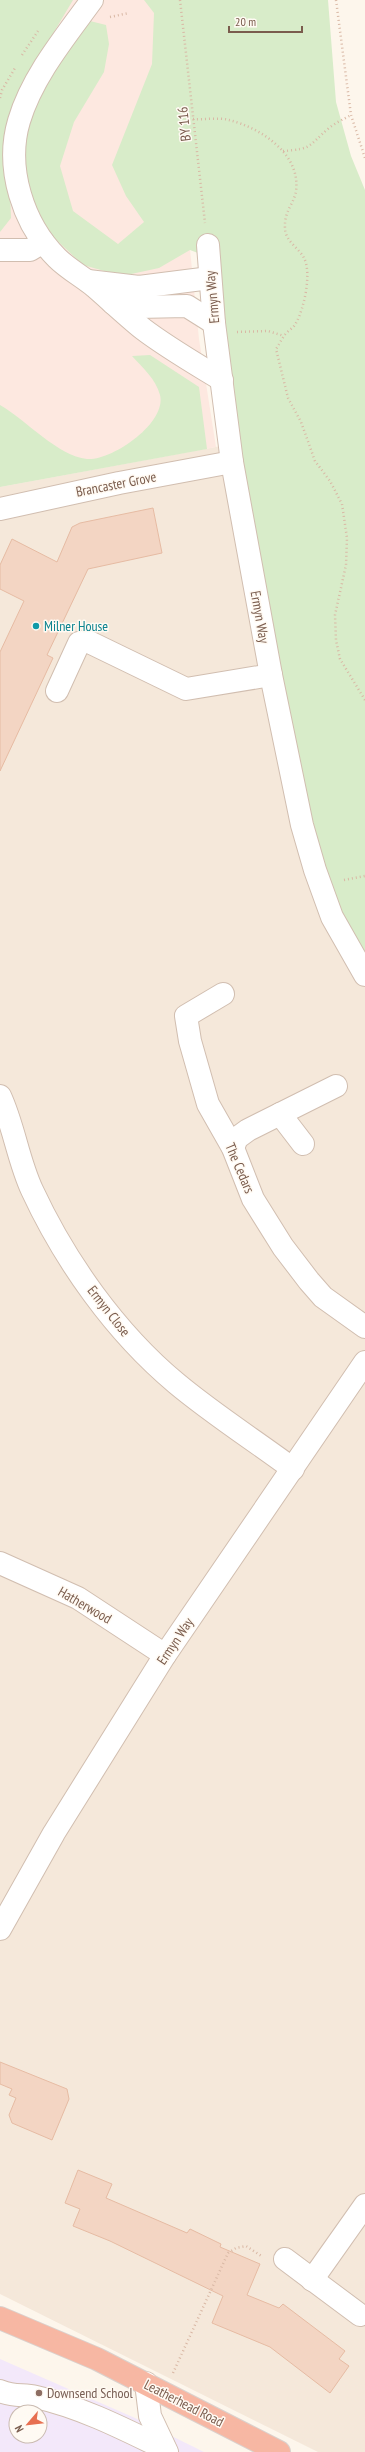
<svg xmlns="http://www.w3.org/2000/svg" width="365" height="2452" font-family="'PT Sans Narrow',sans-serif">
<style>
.residential{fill:#f5e8da}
.commercial{fill:#fde8e0}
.education{fill:#f3e8fa;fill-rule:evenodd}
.green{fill:#d8ecc9}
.building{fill:#f3d5c3;stroke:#e6bba3}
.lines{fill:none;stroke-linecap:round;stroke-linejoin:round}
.minor-casing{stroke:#d1beb0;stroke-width:24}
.highway-casing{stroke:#dad1cd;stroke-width:24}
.path{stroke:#d9b8a5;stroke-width:2.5;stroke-dasharray:1 3;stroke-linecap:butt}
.minor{stroke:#fff;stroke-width:22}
.highway{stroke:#f7b7a3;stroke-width:22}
.culture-dot{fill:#0f9aa8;stroke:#fffaf3;stroke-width:1.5}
.education-dot{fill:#8d6e63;stroke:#fffaf3;stroke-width:1.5}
.labels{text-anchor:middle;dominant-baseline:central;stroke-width:3;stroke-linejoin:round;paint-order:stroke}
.street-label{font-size:14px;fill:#7a5c4d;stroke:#fffaf3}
.culture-label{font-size:14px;fill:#0d838f;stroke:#fffaf3;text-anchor:start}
.education-label{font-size:14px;fill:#785e54;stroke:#fffaf3;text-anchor:start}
</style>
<rect width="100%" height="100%" fill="#fdf6ec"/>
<path class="residential" d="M237 443 365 963V2452H318L0 2294V487Z"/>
<path class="commercial" d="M0 0H165L199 339 216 447 0 487Z"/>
<path class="education" d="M0 2359 135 2418 204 2452H0ZM16 2412H40V2436H16Z"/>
<g class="green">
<path d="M0 0H73L23 84 8 136 11 218 0 232Z"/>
<path d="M144 0H328L336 102 351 156 365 190V963L322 878 299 775 237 443 219 261 190 250 159 268 122 276 83 265 49 233 31 196 25 162 27 124 48 78 90 21 106 25 109 44 104 72 74 122 60 166 73 211 118 244 144 222 126 196 112 165 152 64 154 13Z"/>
<path d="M150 355 199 387 207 449 0 487V405C26 420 58 456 87 459 112 461 167 423 160 395 156 379 142 367 132 356Z"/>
</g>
<g class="building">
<path d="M153 508 162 553 88 569 47 655 53 658 0 771V652L24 601 0 589V565L12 539 57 562 72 527 80 523Z"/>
<path d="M0 2062 67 2089 69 2099 52 2140 12 2123 9 2115 16 2098 9 2095 12 2089 0 2084Z"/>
<path d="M78 2170 112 2184 106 2198 187 2233 190 2229 221 2244 220 2247 260 2264 247 2295 279 2308 283 2304 345 2351 339 2359 349 2366 330 2393 270 2347 212 2323 223 2296 110 2241 73 2226 80 2209 65 2203Z"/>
</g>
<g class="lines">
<defs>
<g id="minor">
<path d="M92 0C65 37 32 77 19 121 5 168 23 224 57 258 68 269 83 277 95 287 111 301 127 316 143 329 168 348 196 364 222 380"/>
<path d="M208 245 214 323 232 462 271 675 302 825 315 870 332 917 365 975"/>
<path d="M0 250H30L43 242"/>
<path d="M88 281 139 287 210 278"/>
<path d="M113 303 137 307 187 306 214 323"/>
<path d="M0 509 119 483 232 462"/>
<path d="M57 691 79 643 87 641 186 689 271 675"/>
<path d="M223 994 186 1016 190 1041 208 1104 233 1148 253 1199 283 1247 309 1281 323 1297 365 1327"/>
<path d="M0 1096C14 1126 18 1160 32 1190 65 1261 115 1332 176 1383 213 1414 254 1440 293 1469"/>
<path d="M280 1114 303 1144"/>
<path d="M233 1148 237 1138 248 1130 336 1086"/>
<path d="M0 1563 78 1598 165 1655"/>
<path d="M0 1929 54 1833 165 1655 365 1362"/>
<path d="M285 2259 360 2315"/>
<path d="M312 2280 365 2205"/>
<path d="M146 2383 150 2416 167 2452"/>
<path d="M0 2391C14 2397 23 2394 36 2397 81 2407 124 2429 165 2449"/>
</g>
<path id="highway" d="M0 2318 97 2359 279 2452"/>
</defs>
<use href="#minor" class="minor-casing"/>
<use href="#highway" class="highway-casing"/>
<g class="path">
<path d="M180 0 205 223"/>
<path d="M336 0 351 115 365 158"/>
<path d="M110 17 129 13"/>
<path d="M22 55 38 31"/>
<path d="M0 98 2 90 15 68"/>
<path d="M193 119C204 120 218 117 229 120 261 128 301 154 296 191 294 204 284 211 285 228 285 241 299 248 304 258 312 273 304 309 296 323 294 328 287 331 284 336 281 340 279 345 276 349L288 398 301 422 315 461 330 481 342 504 347 538 346 565 335 615 336 640 340 659 365 700"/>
<path d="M283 151C313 149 308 146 329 128 335 123 344 119 351 115"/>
<path d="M237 332 268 331 284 336"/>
<path d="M344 880 365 876"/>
<path d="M173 2373 228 2253 236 2248 246 2246 263 2257"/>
</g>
<use href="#minor" class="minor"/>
<use href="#highway" class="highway"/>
</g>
<circle class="culture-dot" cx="36" cy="626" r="4"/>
<circle class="education-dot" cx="39" cy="2393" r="4"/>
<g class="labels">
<g class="street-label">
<text transform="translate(184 124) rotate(-96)">BY 116</text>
<text transform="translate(212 297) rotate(-95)">Ermyn Way</text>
<text transform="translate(116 484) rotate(-11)">Brancaster Grove</text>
<text transform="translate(260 617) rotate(80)">Ermyn Way</text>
<text transform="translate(240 1168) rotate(67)">The Cedars</text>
<text transform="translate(109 1311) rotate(52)">Ermyn Close</text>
<text transform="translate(85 1605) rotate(30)">Hatherwood</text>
<text transform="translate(175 1641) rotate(-56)">Ermyn Way</text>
<text transform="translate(184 2403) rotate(27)">Leatherhead Road</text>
</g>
<g class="culture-label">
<text x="44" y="626">Milner House</text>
</g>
<g class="education-label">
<text x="47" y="2393">Downsend School</text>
</g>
</g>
<g transform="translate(28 2424) rotate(242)"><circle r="19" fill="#fffaf3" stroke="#cabbb1"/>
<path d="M0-3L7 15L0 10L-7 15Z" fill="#e76f51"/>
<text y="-6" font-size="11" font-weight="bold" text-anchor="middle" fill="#7a5c4d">N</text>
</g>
<path d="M229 26v6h73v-6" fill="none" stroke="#7a5c4d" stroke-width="2"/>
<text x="235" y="26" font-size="12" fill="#7a5c4d" stroke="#fffaf3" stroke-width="3" paint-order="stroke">20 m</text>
</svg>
